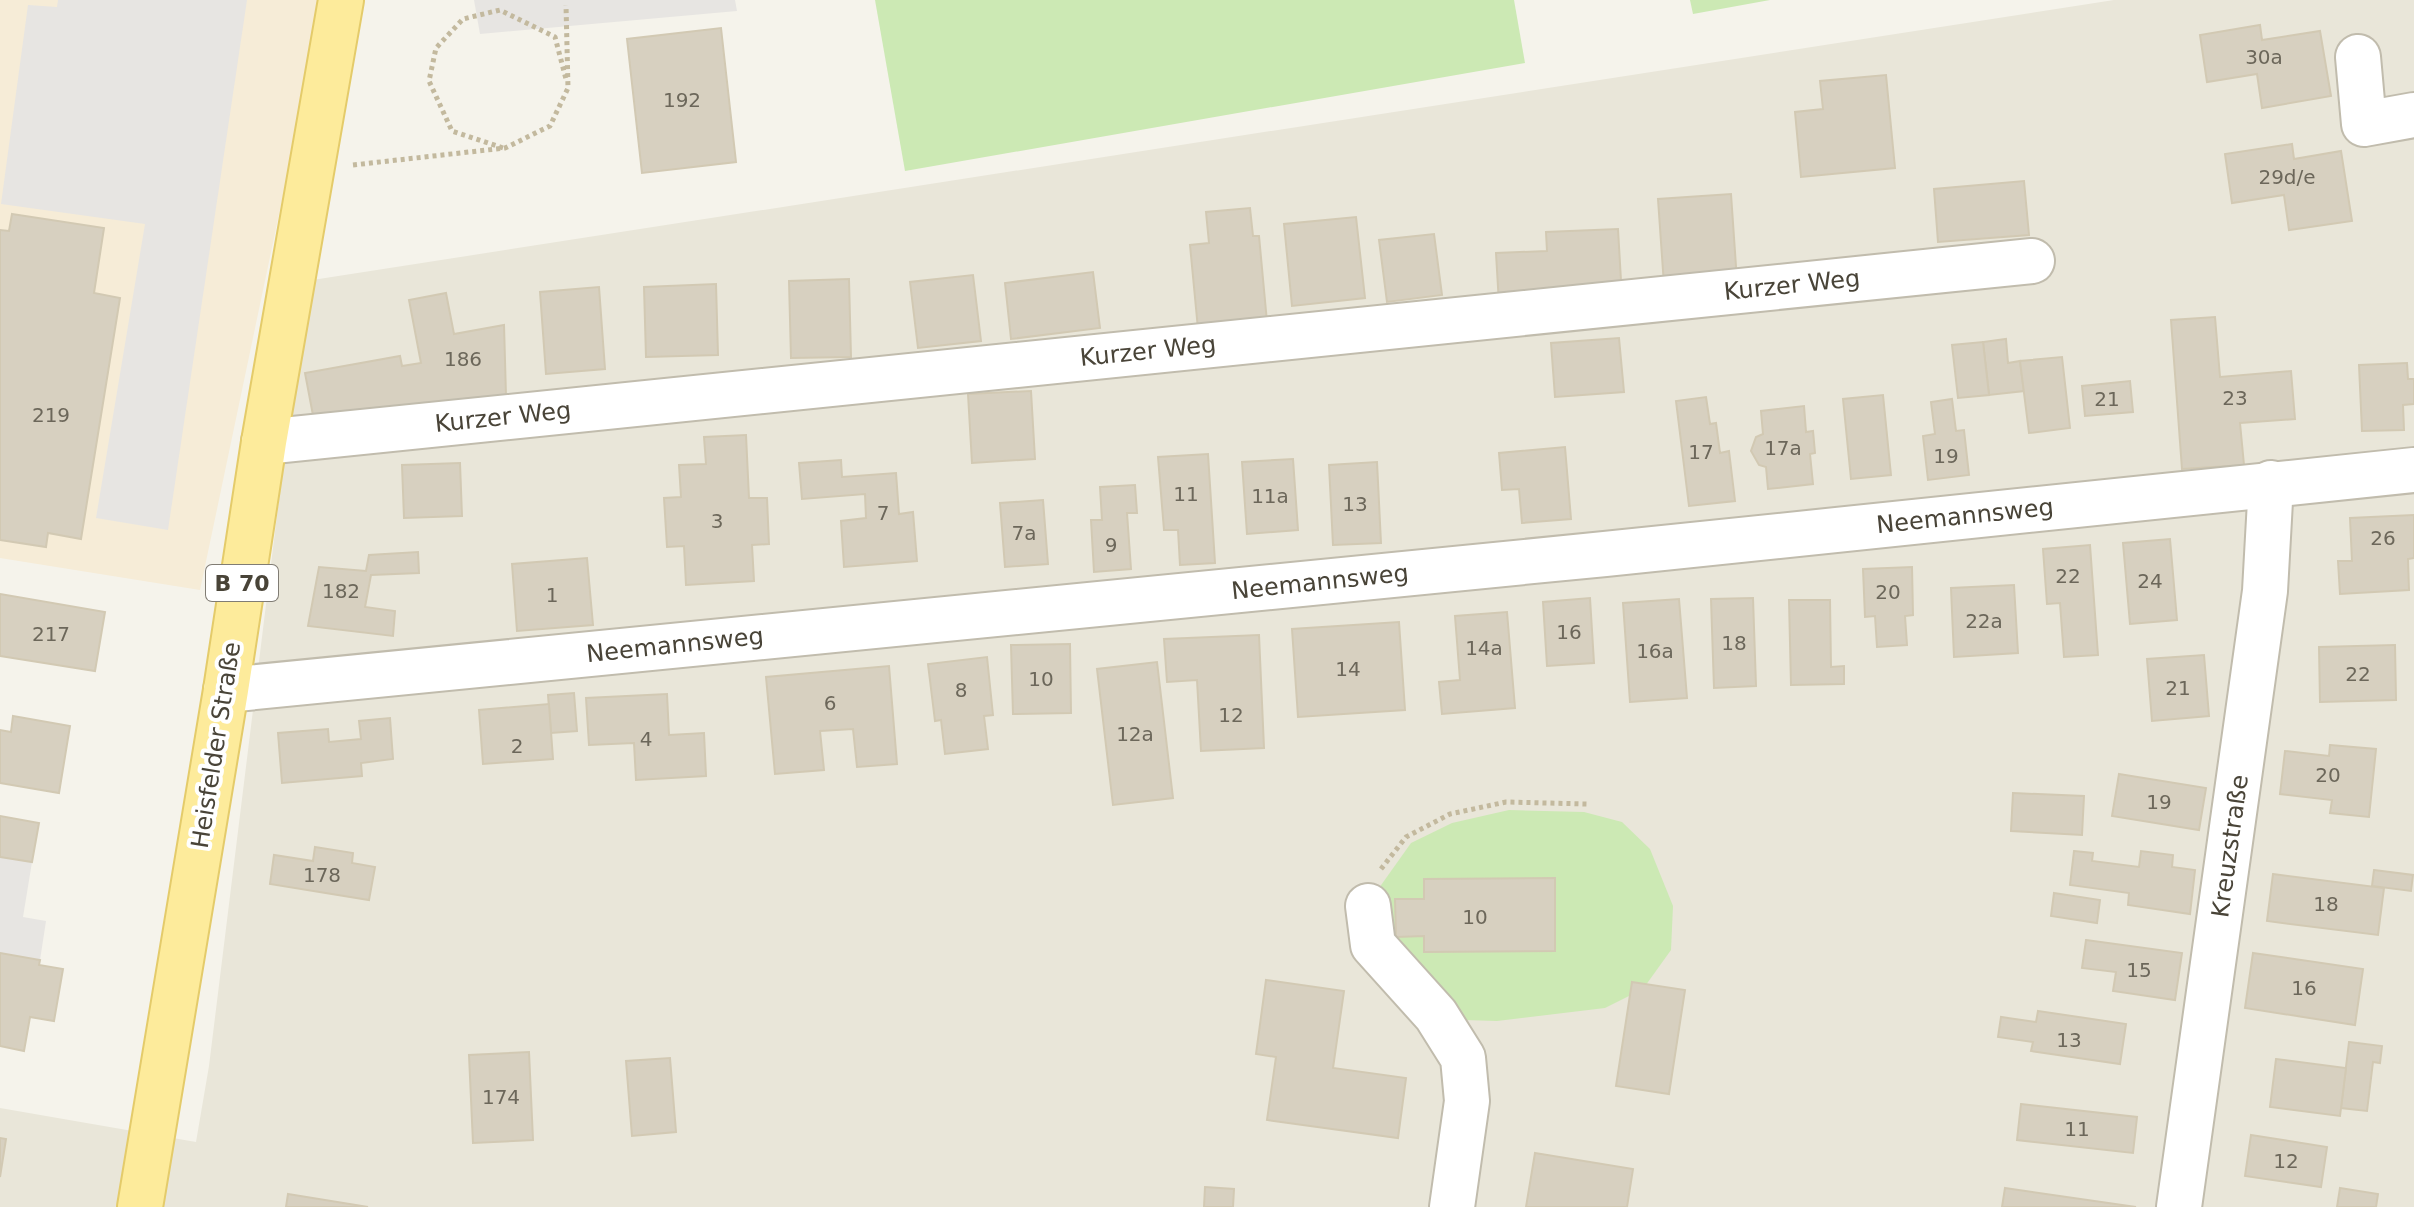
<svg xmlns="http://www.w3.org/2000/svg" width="2414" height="1207" font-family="'DejaVu Sans',sans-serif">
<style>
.residential{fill:#e9e6d9}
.commercial{fill:#f6ecd7}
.green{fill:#cce9b4}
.parking{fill:#e7e5e2}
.building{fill:#d7d0c0;stroke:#d2c9b3;stroke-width:2}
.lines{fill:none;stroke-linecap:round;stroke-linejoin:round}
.minor-casing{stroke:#c1bcad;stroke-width:48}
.major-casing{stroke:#e4cb6a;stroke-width:48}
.path{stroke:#c3b99e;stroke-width:5;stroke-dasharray:4 4;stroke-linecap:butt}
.minor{stroke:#fff;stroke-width:44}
.major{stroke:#fdeb9b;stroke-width:44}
.labels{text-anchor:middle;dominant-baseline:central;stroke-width:8;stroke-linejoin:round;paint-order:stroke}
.number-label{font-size:20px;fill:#6c675a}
.shield{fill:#fff;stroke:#807c74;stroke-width:2}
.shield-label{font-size:22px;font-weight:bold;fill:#494438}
.street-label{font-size:24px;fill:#494438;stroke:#fff}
</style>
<rect width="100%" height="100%" fill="#f5f3eb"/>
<path class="residential" d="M2114 0H2414V1207H0V1108L196 1142 209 1066 306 281Z"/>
<path class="commercial" d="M0 0H324L200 590 0 558Z"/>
<g class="green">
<path d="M875 0H1514L1525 63 905 171Z"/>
<path d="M1690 0H1770L1693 14Z"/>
<path d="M1509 810 1584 812 1622 822 1650 849 1673 906 1671 950 1643 989 1605 1008 1497 1021 1464 1020 1382 943 1379 888 1411 843 1452 823Z"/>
</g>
<g class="parking">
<path d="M58 0H247L168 530 96 518 145 224 1 204 28 5 57 7Z"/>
<path d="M474 0H735L737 11 480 34Z"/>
<path d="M0 857 32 862 23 917 46 921 40 960 0 953Z"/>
</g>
<g class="building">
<path d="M2260 25 2262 40 2320 31 2331 96 2262 108 2257 74 2207 82 2200 35Z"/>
<path d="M721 28 736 162 642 173 627 39Z"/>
<path d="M1886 75 1895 168 1801 177 1795 112 1823 109 1820 81Z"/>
<path d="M2292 144 2294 159 2341 151 2352 221 2289 230 2284 195 2232 203 2225 154Z"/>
<path d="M2024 181 2029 235 1938 242 1934 189Z"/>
<path d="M1731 194 1737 281 1664 285 1658 199Z"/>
<path d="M1250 208 1253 236H1259L1267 322 1198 329 1190 245 1209 243 1206 212Z"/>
<path d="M12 214 104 228 94 293 120 298 81 539 48 533 46 547 0 540V230L9 231Z"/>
<path d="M1356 217 1365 298 1292 306 1284 224Z"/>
<path d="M1618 229 1622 298 1499 304 1496 253 1547 251 1546 232Z"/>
<path d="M1434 234 1442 295 1387 302 1379 240Z"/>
<path d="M1093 272 1100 328 1011 339 1005 283Z"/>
<path d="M973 275 981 341 918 348 910 282Z"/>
<path d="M849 279 851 357 791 358 789 281Z"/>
<path d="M716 284 718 355 646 357 644 287Z"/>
<path d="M599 287 605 369 546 374 540 292Z"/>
<path d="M446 293 454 334 504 325 506 396 316 431 305 373 400 356 402 366 421 363 409 300Z"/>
<path d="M2215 317 2220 377 2291 371 2295 419 2240 423 2244 465 2182 469 2171 320Z"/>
<path d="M1619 338 1624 392 1555 397 1551 343Z"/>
<path d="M2006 339 2008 363 2020 361 2024 391 1989 395 1983 342Z"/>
<path d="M1983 342 1989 395 1958 398 1952 345Z"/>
<path d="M2062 357 2070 428 2029 433 2020 361Z"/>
<path d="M2407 363 2408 379H2414V404L2403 405 2404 430 2362 431 2359 365Z"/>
<path d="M2130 381 2133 412 2085 416 2082 386Z"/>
<path d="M1031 391 1035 459 972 463 968 394Z"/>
<path d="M1883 395 1891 475 1851 479 1843 399Z"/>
<path d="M1706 397 1710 424 1716 423 1720 453 1729 451 1735 501 1689 506 1676 401Z"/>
<path d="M1952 399 1956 431 1964 430 1969 475 1928 480 1923 436 1935 434 1931 402Z"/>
<path d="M1804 406 1806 432 1813 431 1815 453 1810 454 1813 484 1768 489 1766 467 1759 465 1751 451 1756 437 1763 434 1761 411Z"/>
<path d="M746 435 749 498H767L769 544 752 545 754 581 686 585 684 546 667 547 664 498 681 497 679 465 706 464 704 437Z"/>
<path d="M1565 447 1571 519 1522 523 1519 489 1502 490 1499 453Z"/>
<path d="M1208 454 1215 563 1180 565 1178 530H1164L1158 457Z"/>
<path d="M1293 459 1298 530 1247 534 1242 462Z"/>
<path d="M841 460 842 477 896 473 899 514 913 512 917 561 844 567 841 521 866 518 865 494 802 499 799 463Z"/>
<path d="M1377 462 1381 543 1333 545 1329 465Z"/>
<path d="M460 463 462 516 404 518 402 465Z"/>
<path d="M1135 485 1137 513H1127L1131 569 1094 572 1091 520H1102L1100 487Z"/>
<path d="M1043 500 1048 564 1005 567 1000 503Z"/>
<path d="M2414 515V558L2408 559 2409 590 2340 594 2338 561H2352L2350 518Z"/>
<path d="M2170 539 2177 620 2130 624 2123 543Z"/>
<path d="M2090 545 2098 655 2064 657 2060 603 2047 604 2043 549Z"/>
<path d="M418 552 419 573 371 575 365 607 395 611 393 636 308 626 319 567 366 571 369 555Z"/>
<path d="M587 558 593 625 517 631 512 564Z"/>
<path d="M1912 567 1913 615 1905 616 1907 645 1877 647 1875 616 1865 617 1863 569Z"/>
<path d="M2014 585 2018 653 1954 657 1951 588Z"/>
<path d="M0 594 105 612 95 671 0 656Z"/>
<path d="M1590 598 1594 663 1547 666 1543 602Z"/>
<path d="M1753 598 1756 686 1714 688 1711 599Z"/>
<path d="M1679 599 1687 698 1630 702 1623 603Z"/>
<path d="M1789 600H1830L1831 667 1844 666V684L1791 685Z"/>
<path d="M1507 612 1515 708 1442 714 1439 682 1460 680 1455 616Z"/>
<path d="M1399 622 1405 710 1298 717 1292 629Z"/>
<path d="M1259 635 1264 748 1201 751 1197 680 1167 682 1164 639Z"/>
<path d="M1070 644 1071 713 1013 714 1011 645Z"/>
<path d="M2395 645 2396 700 2320 702 2319 647Z"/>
<path d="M2204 655 2209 716 2152 721 2147 659Z"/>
<path d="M987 657 993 715 984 716 988 749 945 754 941 720 935 721 928 664Z"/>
<path d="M1157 662 1173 798 1113 805 1097 669Z"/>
<path d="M889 666 897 764 857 767 853 729 820 731 824 770 775 774 766 677Z"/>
<path d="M574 693 577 731 551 733 548 695Z"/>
<path d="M667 694 669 735 704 733 706 776 636 780 634 743 589 745 586 698Z"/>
<path d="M549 704 553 759 483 764 479 710Z"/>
<path d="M13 716 70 726 59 793 0 783V730L11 732Z"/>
<path d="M390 718 393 759 361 763 362 776 282 783 278 733 328 729 329 742 361 739 359 721Z"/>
<path d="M2330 745 2376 749 2369 817 2330 813 2332 800 2280 794 2285 751 2329 756Z"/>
<path d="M2119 774 2206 788 2199 830 2112 816Z"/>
<path d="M2013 793 2084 796 2082 835 2011 831Z"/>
<path d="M0 816 39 823 32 862 0 857Z"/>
<path d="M315 847 353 853 352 863 375 867 369 900 270 884 274 855 313 861Z"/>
<path d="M2074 851 2093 853 2092 861 2139 867 2141 851 2173 855 2172 867 2195 870 2190 914 2128 905 2129 893 2070 885Z"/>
<path d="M2374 870 2413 875 2411 891 2372 886Z"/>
<path d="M2273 874 2384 888 2378 935 2267 921Z"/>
<path d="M1555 878V951L1424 952V936L1396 937 1395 899H1424V879Z"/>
<path d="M2054 893 2100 900 2097 923 2051 916Z"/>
<path d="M2086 940 2182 953 2175 1000 2113 991 2116 972 2082 968Z"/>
<path d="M0 953 40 960 39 965 63 969 54 1021 30 1017 24 1051 0 1046Z"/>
<path d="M2253 953 2363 969 2355 1025 2245 1008Z"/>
<path d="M1266 980 1344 991 1333 1068 1406 1078 1398 1138 1267 1120 1276 1057 1256 1054Z"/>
<path d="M1632 982 1685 990 1669 1094 1616 1086Z"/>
<path d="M2038 1011 2126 1024 2120 1064 2031 1051 2033 1042 1998 1037 2001 1017 2036 1022Z"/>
<path d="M2349 1042 2382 1046 2380 1063 2373 1062 2367 1111 2341 1108Z"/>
<path d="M529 1052 533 1140 473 1143 469 1055Z"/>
<path d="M670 1058 676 1132 632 1136 626 1061Z"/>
<path d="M2276 1059 2346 1068 2340 1116 2270 1107Z"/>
<path d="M2021 1104 2137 1117 2133 1153 2017 1140Z"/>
<path d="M2251 1135 2327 1147 2321 1187 2245 1176Z"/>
<path d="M0 1138 6 1139 0 1177Z"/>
<path d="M1535 1153 1633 1169 1627 1207H1526Z"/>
<path d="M1205 1187 1234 1189 1233 1207H1204Z"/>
<path d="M2005 1188 2136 1207H2002Z"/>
<path d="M2340 1188 2378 1194 2376 1207H2337Z"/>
<path d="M288 1194 368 1207H286Z"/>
</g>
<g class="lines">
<defs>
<g id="minor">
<path d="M2358 57 2364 124 2414 115"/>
<path d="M264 442 2032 261"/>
<path d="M226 690 1605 554 2414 470"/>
<path d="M1368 906 1373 945 1436 1015 1463 1058 1467 1101 1452 1207"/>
<path d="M2179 1207 2265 591 2271 483"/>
</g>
<path id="major" d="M140 1207 226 690 264 442 341 0"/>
</defs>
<use href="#minor" class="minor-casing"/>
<use href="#major" class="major-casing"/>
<g class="path">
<path d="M503 148 452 131 429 81 436 48 463 19 500 10 555 37 566 79"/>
<path d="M353 165 505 148 550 126 568 88 566 5"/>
<path d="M1381 869 1406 837 1450 814 1506 802 1587 804"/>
</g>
<use href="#minor" class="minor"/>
<use href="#major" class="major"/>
</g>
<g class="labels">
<g class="number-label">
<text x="2264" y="57">30a</text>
<text x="682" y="100">192</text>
<text x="2287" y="177">29d/e</text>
<text x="463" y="359">186</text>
<text x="2235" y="398">23</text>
<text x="2107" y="399">21</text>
<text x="51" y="415">219</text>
<text x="1783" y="448">17a</text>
<text x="1701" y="452">17</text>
<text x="1946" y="456">19</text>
<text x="1186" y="494">11</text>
<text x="1270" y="496">11a</text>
<text x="1355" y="504">13</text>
<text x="883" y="513">7</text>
<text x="717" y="521">3</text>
<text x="1024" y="533">7a</text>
<text x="2383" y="538">26</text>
<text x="1111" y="545">9</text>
<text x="2068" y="576">22</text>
<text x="2150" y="581">24</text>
<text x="341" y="591">182</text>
<text x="1888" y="592">20</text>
<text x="552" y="595">1</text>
<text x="1984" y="621">22a</text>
<text x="1569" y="632">16</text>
<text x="51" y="634">217</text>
<text x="1734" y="643">18</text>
<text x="1484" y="648">14a</text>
<text x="1655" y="651">16a</text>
<text x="1348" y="669">14</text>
<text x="2358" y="674">22</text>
<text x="1041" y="679">10</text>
<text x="2178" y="688">21</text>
<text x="961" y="690">8</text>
<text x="830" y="703">6</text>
<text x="1231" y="715">12</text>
<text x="1135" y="734">12a</text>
<text x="646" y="739">4</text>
<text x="517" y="746">2</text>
<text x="2328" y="775">20</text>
<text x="2159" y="802">19</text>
<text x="322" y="875">178</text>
<text x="2326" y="904">18</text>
<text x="1475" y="917">10</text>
<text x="2139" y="970">15</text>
<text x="2304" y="988">16</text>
<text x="2069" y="1040">13</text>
<text x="501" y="1097">174</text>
<text x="2077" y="1129">11</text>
<text x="2286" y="1161">12</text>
</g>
<rect class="shield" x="206" y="565" width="72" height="36" rx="6"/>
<g class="shield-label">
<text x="242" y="583">B 70</text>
</g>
<g class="street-label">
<text transform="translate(1792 285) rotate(-6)">Kurzer Weg</text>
<text transform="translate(1148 351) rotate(-6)">Kurzer Weg</text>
<text transform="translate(503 417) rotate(-6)">Kurzer Weg</text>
<text transform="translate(1965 516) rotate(-6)">Neemannsweg</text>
<text transform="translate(1320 582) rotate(-6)">Neemannsweg</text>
<text transform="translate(675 645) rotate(-6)">Neemannsweg</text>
<text transform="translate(216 745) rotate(-81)">Heisfelder Straße</text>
<text transform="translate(2230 846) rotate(-82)">Kreuzstraße</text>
</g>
</g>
</svg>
